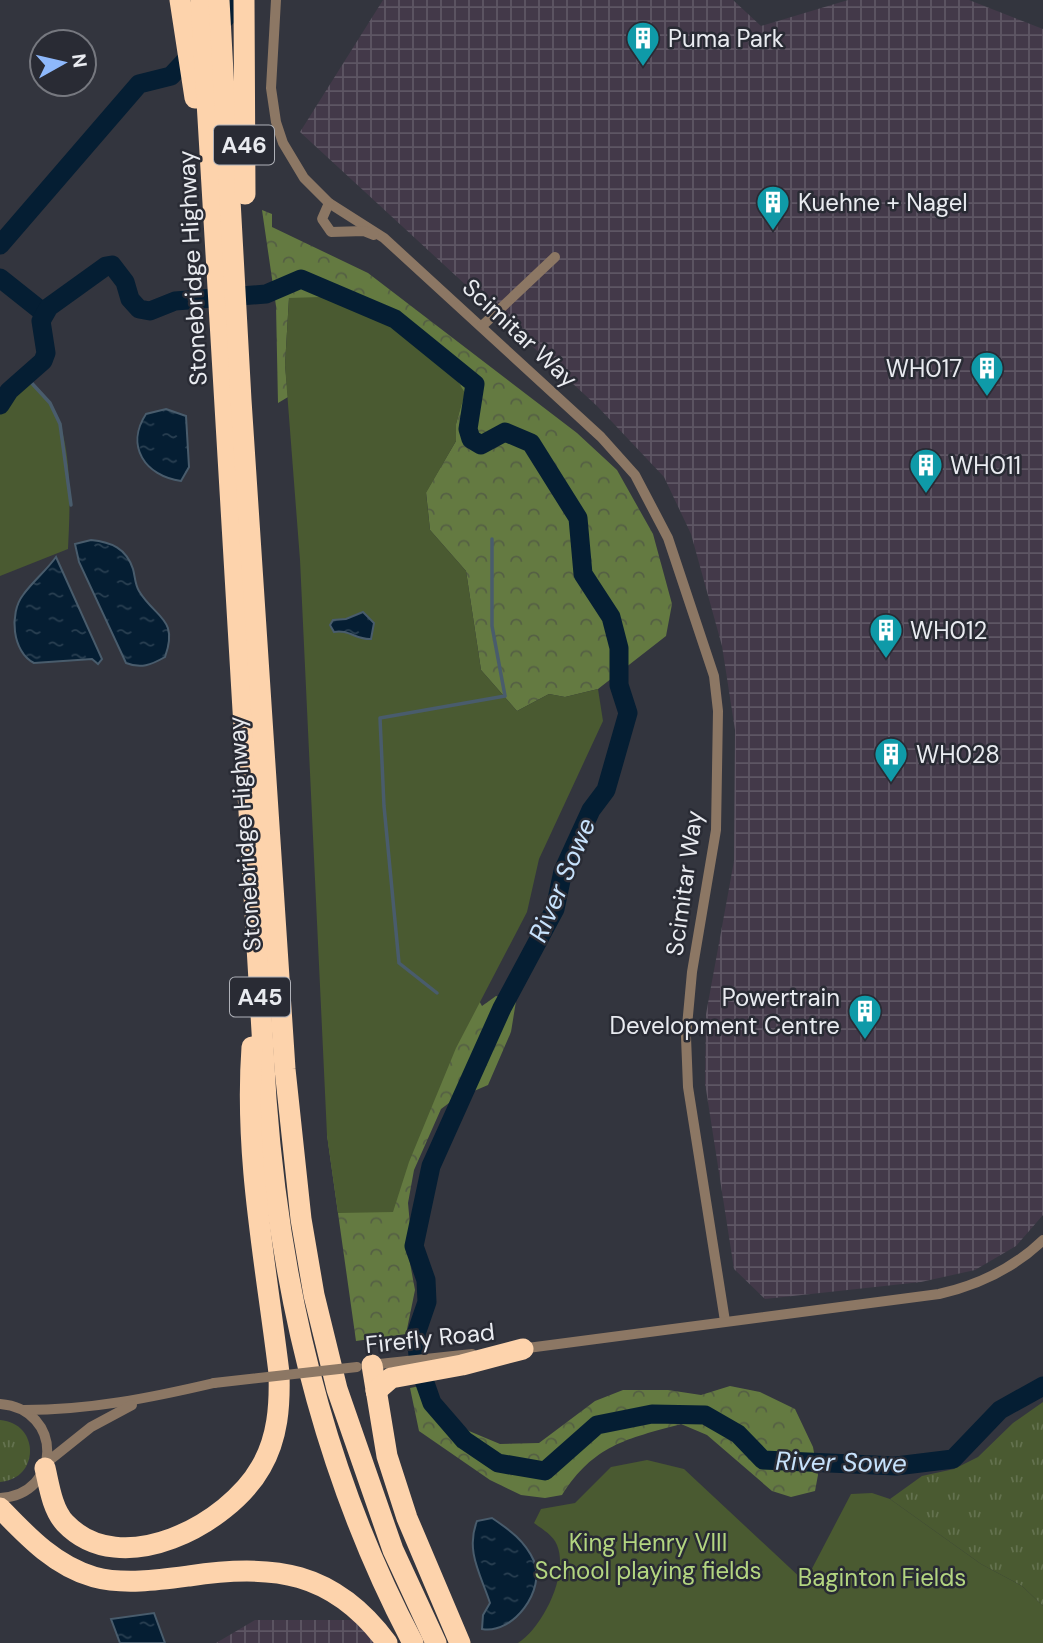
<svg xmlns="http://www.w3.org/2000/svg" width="1043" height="1643" font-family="'DM Sans',sans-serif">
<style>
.industrial{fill:url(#industrial-grid)}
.grass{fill:url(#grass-tufts)}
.forest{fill:url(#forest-crowns)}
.park{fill:#4a5a31}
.water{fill:url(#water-ripples);stroke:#495c6c;stroke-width:2}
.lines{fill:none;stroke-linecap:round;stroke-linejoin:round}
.stream{stroke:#495c6c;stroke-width:3.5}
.river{stroke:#051e33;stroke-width:19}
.street{stroke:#8c7764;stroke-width:10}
.highway{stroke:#fdd3ac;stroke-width:21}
.street-bridge{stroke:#8c7764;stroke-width:10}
.labels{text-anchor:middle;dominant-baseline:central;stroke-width:5;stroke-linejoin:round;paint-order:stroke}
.shield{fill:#292b34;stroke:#afb1b8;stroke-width:2}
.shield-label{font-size:23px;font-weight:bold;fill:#e9ebf0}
.poi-label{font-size:24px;fill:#e9ebf0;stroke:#292b34;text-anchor:start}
.street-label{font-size:24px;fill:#e9ebf0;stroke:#292b34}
.park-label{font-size:24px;fill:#b3d580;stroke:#292b34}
.water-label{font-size:26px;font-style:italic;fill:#c7e2fc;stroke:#292b34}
</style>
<defs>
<pattern id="industrial-grid" width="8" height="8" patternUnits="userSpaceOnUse" patternTransform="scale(1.75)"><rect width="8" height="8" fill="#433949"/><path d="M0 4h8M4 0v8" fill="none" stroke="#5e5664"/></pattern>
<pattern id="grass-tufts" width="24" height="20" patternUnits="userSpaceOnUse" patternTransform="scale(1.75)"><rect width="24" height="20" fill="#4a5a31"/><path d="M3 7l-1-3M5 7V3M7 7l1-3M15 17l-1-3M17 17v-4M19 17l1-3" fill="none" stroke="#64724f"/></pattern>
<pattern id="forest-crowns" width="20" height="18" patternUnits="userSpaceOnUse" patternTransform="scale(1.75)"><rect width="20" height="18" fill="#647a41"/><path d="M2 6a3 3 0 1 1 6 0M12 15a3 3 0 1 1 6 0" fill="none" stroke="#556044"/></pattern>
<pattern id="water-ripples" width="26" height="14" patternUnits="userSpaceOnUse" patternTransform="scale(1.75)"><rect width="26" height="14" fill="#051e33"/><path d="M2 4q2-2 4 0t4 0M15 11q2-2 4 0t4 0" fill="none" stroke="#293f51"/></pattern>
</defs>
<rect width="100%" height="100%" fill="#33353e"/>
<g class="industrial">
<path d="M383 0H733L761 26 848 0H969L1043 29V1215L1016 1246 975 1270 921 1282 765 1299 734 1269 705 1083 706 1014 734 861 735 730 722 646 691 534 664 477 597 406 300 132Z"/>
<path d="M255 1620H370L381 1643H216Z"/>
</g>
<g class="grass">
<path d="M1043 1402V1606L1022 1586 981 1564 890 1499 922 1476 954 1469 978 1457 1013 1423Z"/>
<path d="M0 1420C40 1423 40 1479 0 1482Z"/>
</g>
<g class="forest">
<path d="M262 210 272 214V227L368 273 577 433 617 470 653 534 672 604 666 636 598 689 565 697 549 694 517 711 481 670 466 571 430 530 426 492 456 441V424L464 393 392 325 289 298 285 365 288 397 278 403 276 306Z"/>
<path d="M496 996 516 1001 511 1032 488 1085 453 1100 441 1109 414 1170 408 1203 410 1225 407 1247 415 1290 406 1334 356 1341 327 1135 477 997 482 1006Z"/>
<path d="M420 1386 437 1406 469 1431 500 1444 539 1443 595 1401 623 1390H668L701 1395 730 1386 760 1392 795 1409 813 1447 818 1475 815 1491 791 1497 772 1491 707 1435 681 1424C626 1439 594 1445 562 1495L545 1498 521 1495 490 1480 419 1431 410 1388Z"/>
</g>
<g class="park">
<path d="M321 297 392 325 454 375 465 393 456 424V441L426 493 430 530 466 571 481 670 517 711 549 694 565 697 598 689 603 721 539 859 527 912 456 1048 409 1162 393 1212 338 1213 327 1135 300 560 285 365 289 298Z"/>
<path d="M27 378C34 386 43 393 49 402 74 437 70 508 68 549L0 576V405L9 391Z"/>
<path d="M647 1460 684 1469 805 1582 851 1494 872 1493 890 1499 981 1564 1022 1586 1043 1606V1643H518C543 1627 569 1574 557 1545 553 1535 542 1529 534 1523L541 1509 575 1503 611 1467Z"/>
</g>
<g class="water">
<path d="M166 409 186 416 189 467 181 481C145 476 125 446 146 414Z"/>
<path d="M91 540C111 542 126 548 133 569 135 576 135 585 139 591 155 618 179 618 165 657 151 665 141 669 126 663L79 562 75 544Z"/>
<path d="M56 557 102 659 98 664 92 659 34 663C12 652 9 613 23 595 33 581 46 571 56 557Z"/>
<path d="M363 612 374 623 371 639C357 640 348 629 334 632L330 625 333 620 346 619Z"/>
<path d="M492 1518C510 1530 525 1541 534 1561 546 1590 513 1635 482 1629L483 1615 490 1603C481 1575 465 1551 477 1521Z"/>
<path d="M154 1613 165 1643H120L111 1619Z"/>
</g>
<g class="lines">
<g class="stream">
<path d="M27 378 50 403 60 424 71 505"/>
<path d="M437 993 399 963 384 806 380 718 505 696 492 626V539"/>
</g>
<g class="river">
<path d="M0 245 139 84 171 76 242 0"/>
<path d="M0 278 44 313"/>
<path d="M0 405 9 391 43 361 46 353 41 321 49 307 106 266 112 265 125 282 130 299 139 309 150 311 175 301 266 294 301 279 395 319 475 384 468 429 471 439 481 445 505 432 531 443 578 518 583 574 611 617 619 648V685L628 713 606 790 591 810 563 871 555 909 502 1008 431 1166 414 1246 426 1280 427 1302 416 1334 419 1366 432 1403 464 1440 498 1463 545 1471 597 1425 652 1414 705 1415 738 1434 763 1460 896 1466 953 1459 1000 1410 1043 1386"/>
</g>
<g class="street">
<path d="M276 0 271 88 276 122 283 143 304 178 329 203 384 238 601 437 635 475 668 538 714 676 718 711 716 830 692 972 686 1037 688 1087 725 1321"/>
<path d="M329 203 322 219 331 232 364 231 374 235"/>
<path d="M482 326 555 257"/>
<path d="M520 1349 939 1294C979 1285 1013 1269 1043 1240"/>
<path d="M370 1365 472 1354"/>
<path d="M0 1404C64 1409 62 1495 0 1498"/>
<path d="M24 1410C90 1410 150 1398 214 1383"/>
<path d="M46 1463 91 1427 132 1405"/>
</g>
<g class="highway">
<path d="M180 0 195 98"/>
<path d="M201 0 266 1099C280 1287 324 1475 413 1643"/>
<path d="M219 0 241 400 285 1069 301 1219 314 1295 337 1389 393 1550 436 1643"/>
<path d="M244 0 245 194"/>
<path d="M372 1365 387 1456 407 1518 460 1643"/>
<path d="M376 1391 391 1378 462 1365 523 1349"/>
<path d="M45 1468C49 1485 52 1509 65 1523 121 1582 229 1524 261 1467 278 1438 280 1405 279 1373 266 1264 244 1157 252 1047"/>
<path d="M0 1508C27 1536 55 1566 94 1577 123 1585 159 1580 189 1576 273 1563 334 1571 387 1643"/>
</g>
<path class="street-bridge" d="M214 1383 357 1367"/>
</g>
<defs>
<symbol id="building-pin" viewBox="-11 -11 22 30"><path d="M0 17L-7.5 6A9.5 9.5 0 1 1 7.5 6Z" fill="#0f9aa8" stroke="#292b34"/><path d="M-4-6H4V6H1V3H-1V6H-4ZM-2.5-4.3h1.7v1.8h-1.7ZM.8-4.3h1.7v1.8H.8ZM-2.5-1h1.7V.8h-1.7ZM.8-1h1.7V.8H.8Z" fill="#fff"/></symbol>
</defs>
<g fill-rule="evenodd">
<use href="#building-pin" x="624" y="19" width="38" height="52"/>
<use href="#building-pin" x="754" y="183" width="38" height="52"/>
<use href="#building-pin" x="968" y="349" width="38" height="52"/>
<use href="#building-pin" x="907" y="446" width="38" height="52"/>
<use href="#building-pin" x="867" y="611" width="38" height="52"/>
<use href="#building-pin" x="872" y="735" width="38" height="52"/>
<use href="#building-pin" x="846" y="992" width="38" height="52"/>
</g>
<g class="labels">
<g class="shield">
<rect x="214" y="125.5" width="60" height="39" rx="5"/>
<rect x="230" y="977.5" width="60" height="39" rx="5"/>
</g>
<g class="shield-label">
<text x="244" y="145">A46</text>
<text x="260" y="997">A45</text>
</g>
<g class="poi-label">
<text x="668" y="38">Puma Park</text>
<text x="798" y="202">Kuehne + Nagel</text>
<text x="962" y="368" text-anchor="end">WH017</text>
<text x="950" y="465">WH011</text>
<text x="910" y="630">WH012</text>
<text x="916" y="754">WH028</text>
<text x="840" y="997" text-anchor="end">Powertrain<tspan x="840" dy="28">Development Centre</tspan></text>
</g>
<g class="street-label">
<text transform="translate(192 268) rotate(-93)">Stonebridge Highway</text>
<text transform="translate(520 333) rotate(43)">Scimitar Way</text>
<text transform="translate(244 834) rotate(-94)">Stonebridge Highway</text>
<text transform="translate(684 883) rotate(-82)">Scimitar Way</text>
<text transform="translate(430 1338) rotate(-6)">Firefly Road</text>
</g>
<g class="park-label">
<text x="648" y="1542">King Henry VIII<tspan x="648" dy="28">School playing fields</tspan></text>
<text x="882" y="1577">Baginton Fields</text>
</g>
<g class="water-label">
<text transform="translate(562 880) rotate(-67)">River Sowe</text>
<text transform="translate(841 1462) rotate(1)">River Sowe</text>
</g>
</g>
<g transform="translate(63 63) rotate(82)"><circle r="33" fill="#292b34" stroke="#76787f" stroke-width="2"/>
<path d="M0-5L12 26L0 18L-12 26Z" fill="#8eb9fc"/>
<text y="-10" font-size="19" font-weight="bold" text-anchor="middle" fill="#e9ebf0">N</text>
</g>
</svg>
